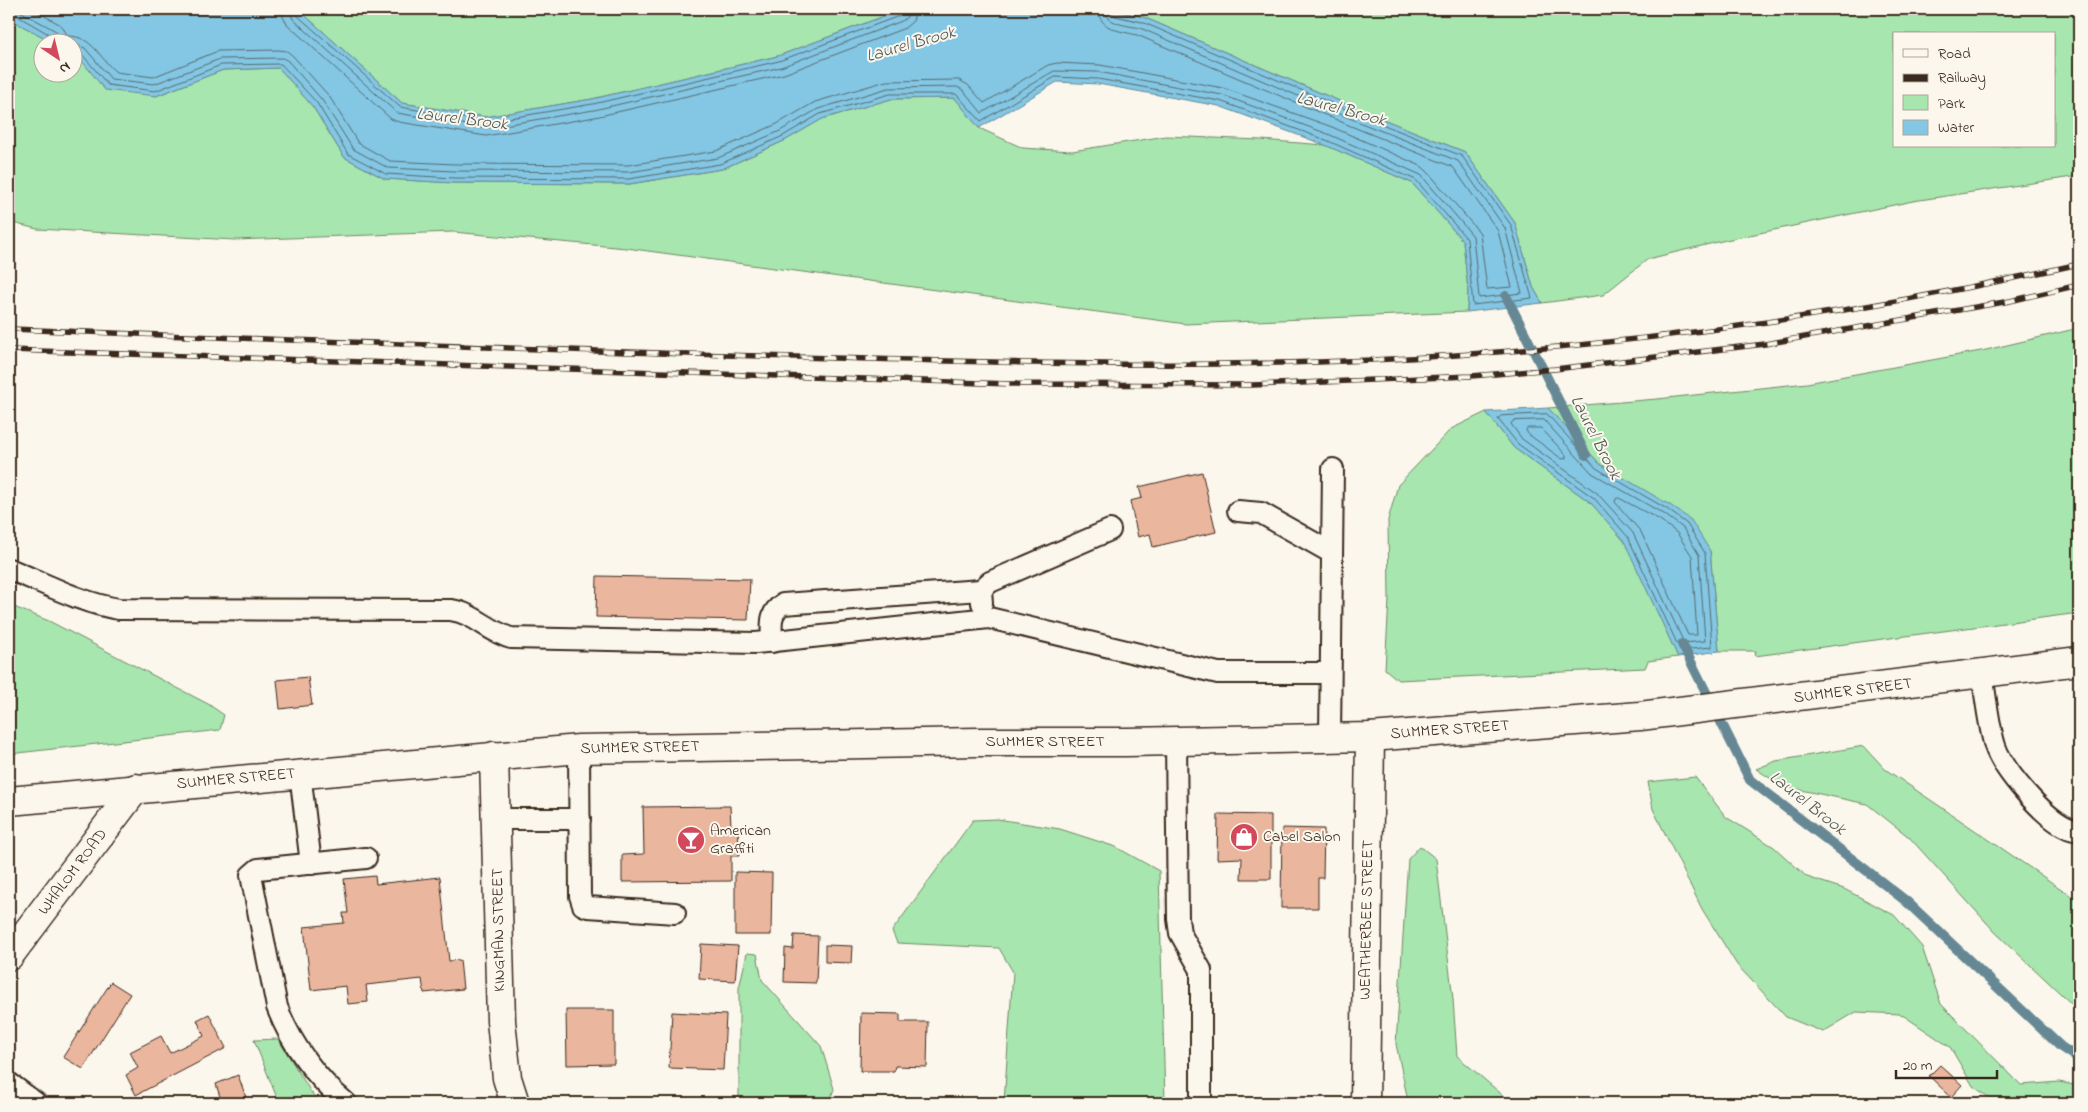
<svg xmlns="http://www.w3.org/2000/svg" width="2088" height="1112" font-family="'Indie Flower',sans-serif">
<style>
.green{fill:#a7e6ae;stroke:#718866;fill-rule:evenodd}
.water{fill:#83c7e4;stroke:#668895}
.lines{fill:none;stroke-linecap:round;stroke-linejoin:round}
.shore{stroke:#58696d;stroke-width:1}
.stream{stroke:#668895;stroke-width:10}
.building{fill:#ebb69e;stroke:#3b2a1e}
.lane-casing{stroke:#3b2a1e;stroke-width:24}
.street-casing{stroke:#3b2a1e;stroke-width:31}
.secondary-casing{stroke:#3b2a1e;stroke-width:31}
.lane{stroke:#fbf7ec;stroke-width:20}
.street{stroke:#fbf7ec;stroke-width:28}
.secondary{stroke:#fbf7ec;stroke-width:28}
.rail-casing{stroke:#3b2a1e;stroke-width:5.5}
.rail{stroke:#fbf7ec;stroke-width:4;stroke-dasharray:11;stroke-linecap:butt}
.labels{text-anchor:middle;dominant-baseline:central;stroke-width:4;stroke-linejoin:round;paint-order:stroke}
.street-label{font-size:16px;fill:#3b2a1e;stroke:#fbf7ec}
.poi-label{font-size:16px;fill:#3b2a1e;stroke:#fbf7ec;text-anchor:start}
.water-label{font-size:18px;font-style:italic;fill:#515959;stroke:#fbf7ec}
</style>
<rect width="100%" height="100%" fill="#fbf7ec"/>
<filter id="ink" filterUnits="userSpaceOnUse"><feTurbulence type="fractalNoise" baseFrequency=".02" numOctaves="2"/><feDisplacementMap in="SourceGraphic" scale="10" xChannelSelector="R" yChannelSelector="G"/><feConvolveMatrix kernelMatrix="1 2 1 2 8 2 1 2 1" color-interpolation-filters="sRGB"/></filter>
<g filter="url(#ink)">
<g class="green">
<path d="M298 9H903L778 56 592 99 486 117 402 103Z"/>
<path d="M1107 9H2079V176L1913 201 1726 240 1648 259 1603 295 1542 303 1533 287 1515 223 1465 152 1365 112 1143 17ZM1894 34H2054V146H1894Z"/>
<path d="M9 19 53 42H42V72H72L73 54 156 96 223 70 279 68 313 107 344 157 385 179 454 183 630 184 722 169 786 140 822 119 891 99 955 98 979 128 1023 148 1072 151 1166 136 1261 140 1325 145 1412 183 1463 241 1468 290 1467 312 1186 324 626 248 453 232 235 240 37 229 9 222Z"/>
<path d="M2079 328V387L2073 391 2079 405V613L1755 656 1756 651H1719L1710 551 1627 481 1600 464 1548 408 1657 399 1807 383 1986 350Z"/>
<path d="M1486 412 1514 448 1590 502 1625 541 1678 657 1648 661 1645 668 1398 680 1385 669 1389 600 1388 520 1398 485 1451 429Z"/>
<path d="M9 605 49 621 208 704 224 715 220 730 9 754Z"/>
<path d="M1864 746 1885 769 2079 901V1011L1995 932 1909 837 1867 804 1782 786 1756 769 1776 761Z"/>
<path d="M1695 777 1726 817 1774 847 1807 877 1844 889 1894 915 1922 947 1941 1004 2021 1085 2059 1082 2079 1086V1103H1997L1973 1086 1950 1047 1901 1014 1856 1012 1823 1032 1786 1017 1737 965 1702 909 1653 809 1648 782Z"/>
<path d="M997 819 1060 829 1116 847 1159 871 1165 1103H1004L1013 972 999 948 897 943 892 931 973 820Z"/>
<path d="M1420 846 1436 859 1453 999 1457 1056 1506 1098 1507 1103H1411L1408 1101 1396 1044 1408 859Z"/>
<path d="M747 953 757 954 762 980 821 1046 834 1089 829 1103H739V988Z"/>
<path d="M278 1039 311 1092 320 1103H279L254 1040Z"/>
</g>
<g class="water">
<path d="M9 9H298L402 103 485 117 592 99 778 56 903 9H1107L1143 17 1365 112 1465 152 1515 223 1533 287 1542 303 1467 312 1468 290 1463 241 1412 183 1325 145 1219 106 1098 84 1057 82 979 128 955 98 891 99 822 119 786 140 722 169 629 184 454 183 385 179 344 157 313 107 279 68 223 70 156 96 105 90 78 56 73 54 72 42H53L9 19Z"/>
<path d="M1548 408 1600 464 1670 505 1691 520 1710 551 1719 651 1678 657 1624 541 1590 502 1514 448 1486 412Z"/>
</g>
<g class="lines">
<g class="shore">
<path d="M16 9 56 31 60 36 61 42"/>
<path d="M32 9 61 25 68 36C93 36 99 58 116 72L153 77 218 51 279 50 287 51 293 56 329 96 358 143 390 161 455 164 628 165 716 151 777 124 815 102 886 81 959 80 968 85 984 103 1048 65 1057 63 1100 65 1223 88 1332 127 1421 166 1427 171 1480 233 1487 289 1512 287 1498 231 1453 167 1358 129 1137 35C1121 31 1099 30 1098 9"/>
<path d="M281 9 283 17 287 24 391 119 399 122 486 136 595 117 784 74 905 28 913 21 916 9"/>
<path d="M289 9 293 19 397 113 486 128 594 110 781 67 902 21 907 17 909 9"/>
<path d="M295 9 297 15 400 107 486 122 593 104 779 61 899 16 903 9"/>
<path d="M9 14H14L52 36 54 42"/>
<path d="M72 43 85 48 111 79 154 84 220 59 283 58 288 61 322 100 353 149 388 168 454 171 629 172 718 158 780 131 818 109 888 88 957 87 963 90 982 113 1054 71 1098 72 1222 95 1328 134 1421 175 1473 236 1479 298 1522 293 1505 228 1458 161 1361 123 1140 28C1127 25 1106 25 1105 9"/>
<path d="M72 50 81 53 108 85 155 91 221 65 281 64 317 103 348 154 386 174 454 178 629 179 720 164 783 136 820 114 890 94H956L981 121 1055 77 1098 79 1220 101 1326 140 1416 180 1467 239 1473 305 1532 298 1511 225 1462 156 1364 117 1142 22 1115 16 1112 13V9"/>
<path d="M1547 414 1596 468 1667 509 1687 524 1705 553 1712 647 1680 650 1628 537 1594 498 1518 444 1498 419 1501 416Z"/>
<path d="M1544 420 1592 473 1664 514 1683 528 1699 555 1705 641 1684 643 1633 533 1597 493 1522 439 1511 424 1513 421Z"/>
<path d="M1528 428H1541L1566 455V458L1562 459 1528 434 1526 430Z"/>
<path d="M1619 498 1660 520 1677 533 1692 556 1697 635H1688L1641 532 1615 502 1616 499Z"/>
</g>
<g class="stream">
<path d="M1506 296 1586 455"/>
<path d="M1682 644 1750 780 1906 901 2061 1047 2079 1059"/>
</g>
</g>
<g class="building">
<path d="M1202 472 1216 532 1153 547 1150 534 1138 537 1130 501 1142 498 1139 487Z"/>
<path d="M597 576 750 579 748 620 596 617Z"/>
<path d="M308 677 312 705 280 709 277 680Z"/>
<path d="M730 806 731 826H738L739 856H731V881L622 882V855L644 854 643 807Z"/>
<path d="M1218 814 1271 815V879H1241L1242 858 1217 859Z"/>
<path d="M1282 828 1324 829 1323 878H1318V908H1281Z"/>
<path d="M735 872 772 873 771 935H735Z"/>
<path d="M375 876 376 884 440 877 449 961 460 960 463 989 424 993 422 979 366 985 368 1002 348 1004 346 986 311 990 304 927 344 923 343 913H348L344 879Z"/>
<path d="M794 935 818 936 816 983 784 982 785 948 793 949Z"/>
<path d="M701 944 738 946 735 981 699 979Z"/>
<path d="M825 945 852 946 851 963 825 962Z"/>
<path d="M111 982 130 994 83 1069 63 1057Z"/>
<path d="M566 1010H614V1064L567 1065Z"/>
<path d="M672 1012 726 1015 723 1070 669 1068Z"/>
<path d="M861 1013 900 1014V1022H928L927 1067 895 1066 894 1071H860Z"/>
<path d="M209 1014 226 1048 136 1095 126 1075 138 1068 130 1052 161 1036 170 1053 204 1036 197 1020Z"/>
<path d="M1940 1065 1962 1085 1951 1097 1929 1076Z"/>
<path d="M238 1075 248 1103H222L216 1084Z"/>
</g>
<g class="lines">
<defs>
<g id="lane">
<path d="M1238 511 1261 513 1332 553"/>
<path d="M9 569C44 583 81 603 119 609L451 610C474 613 489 632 511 638L756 643 989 618 1218 673H1330"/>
<path d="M982 603 981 590 990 582 1110 530"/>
<path d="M772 642C772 627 768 613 783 604L981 590"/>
<path d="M1982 674C1986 697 1988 723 1995 746 2003 770 2044 818 2068 828 2071 830 2076 830 2079 831"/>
<path d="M1330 737 1333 469"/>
<path d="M1176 741 1178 919 1180 933 1201 970V1103"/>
<path d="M579 749 580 896 583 905 588 907 675 913"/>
<path d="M300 773 311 864"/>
<path d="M496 819H580"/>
<path d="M9 1083 36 1103"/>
<path d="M346 1103C316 1078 291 1044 277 1007L251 875 258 869 366 858"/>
</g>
<g id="street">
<path d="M494 756 501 1021 507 1078 515 1103"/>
<path d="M1365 1103 1370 737"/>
</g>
<g id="secondary">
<path d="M9 801 579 749 978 742H1127L1370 737 1640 716 2079 661"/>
<path d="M9 956 136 788"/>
</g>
</defs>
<use href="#lane" class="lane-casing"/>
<use href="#street" class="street-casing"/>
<use href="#secondary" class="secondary-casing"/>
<use href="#lane" class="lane"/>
<use href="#street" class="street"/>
<use href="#secondary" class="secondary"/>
<defs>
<g id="rail">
<path d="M9 329C284 340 558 351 833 358 1046 364 1258 370 1470 354 1675 340 1879 309 2079 264"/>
<path d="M9 350 1011 384 1252 385 1471 376 1555 369 1765 344 2010 301 2079 285"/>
</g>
</defs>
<use href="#rail" class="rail-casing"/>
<use href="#rail" class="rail"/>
</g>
</g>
<defs>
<symbol id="shop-disc" viewBox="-11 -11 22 22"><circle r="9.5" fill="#d1495b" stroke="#fbf7ec"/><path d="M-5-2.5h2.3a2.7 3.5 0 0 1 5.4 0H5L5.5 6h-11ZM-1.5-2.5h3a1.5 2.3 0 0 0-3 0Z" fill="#fff"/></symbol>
<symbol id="bar-disc" viewBox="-11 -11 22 22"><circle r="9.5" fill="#d1495b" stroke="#fbf7ec"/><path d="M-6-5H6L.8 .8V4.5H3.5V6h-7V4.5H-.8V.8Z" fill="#fff"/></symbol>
</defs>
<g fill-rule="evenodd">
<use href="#shop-disc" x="1228" y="821" width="32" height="32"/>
<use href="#bar-disc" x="675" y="824" width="32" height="32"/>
</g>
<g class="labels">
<g class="street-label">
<text transform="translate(1853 691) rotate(-7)">SUMMER STREET</text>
<text transform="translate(1450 730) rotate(-4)">SUMMER STREET</text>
<text x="1045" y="742">SUMMER STREET</text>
<text transform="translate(640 748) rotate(-1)">SUMMER STREET</text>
<text transform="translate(236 779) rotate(-5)">SUMMER STREET</text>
<text transform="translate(73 872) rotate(-53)">WHALOM ROAD</text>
<text transform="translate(1367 920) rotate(-89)">WEATHERBEE STREET</text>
<text transform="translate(499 930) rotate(-91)">KINGMAN STREET</text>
</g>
<g class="poi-label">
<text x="710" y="831">American<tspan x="710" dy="18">Graffiti</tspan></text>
<text x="1263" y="837">Cabel Salon</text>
</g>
<g class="water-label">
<text transform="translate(911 45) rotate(-16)">Laurel Brook</text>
<text transform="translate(1341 110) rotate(15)">Laurel Brook</text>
<text transform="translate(462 120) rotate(7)">Laurel Brook</text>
<text transform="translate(1595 438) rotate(63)">Laurel Brook</text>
<text transform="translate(1807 804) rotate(38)">Laurel Brook</text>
</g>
</g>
<rect width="2088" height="1112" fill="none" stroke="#fbf7ec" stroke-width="30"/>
<rect x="15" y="15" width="2058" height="1082" fill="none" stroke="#3b2a1e" stroke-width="2" filter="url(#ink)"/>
<rect x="1893" y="32" width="162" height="115" fill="#fbf7ec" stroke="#aea59a"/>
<rect x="1903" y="49" width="25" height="8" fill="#fbf7ec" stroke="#aea59a"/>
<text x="1938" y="58" font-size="15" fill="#3b2a1e">Road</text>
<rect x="1903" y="74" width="25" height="8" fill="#3b2a1e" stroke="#aea59a"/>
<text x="1938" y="82" font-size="15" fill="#3b2a1e">Railway</text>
<rect x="1903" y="95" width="25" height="15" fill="#a7e6ae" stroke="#aea59a"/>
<text x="1938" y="108" font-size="15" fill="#3b2a1e">Park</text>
<rect x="1903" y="120" width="25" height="15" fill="#83c7e4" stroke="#aea59a"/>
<text x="1938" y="132" font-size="15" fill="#3b2a1e">Water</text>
<g transform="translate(58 58) rotate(145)"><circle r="24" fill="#fbf7ec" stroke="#aea59a"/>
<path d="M0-4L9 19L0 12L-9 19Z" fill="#d1495b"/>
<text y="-8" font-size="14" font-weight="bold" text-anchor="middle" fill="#3b2a1e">N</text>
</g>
<path d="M1896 1070v8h101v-8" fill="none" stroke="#3b2a1e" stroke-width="2.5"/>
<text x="1903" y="1070" font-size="15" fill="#3b2a1e" stroke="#fbf7ec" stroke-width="4" paint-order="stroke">20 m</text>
</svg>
